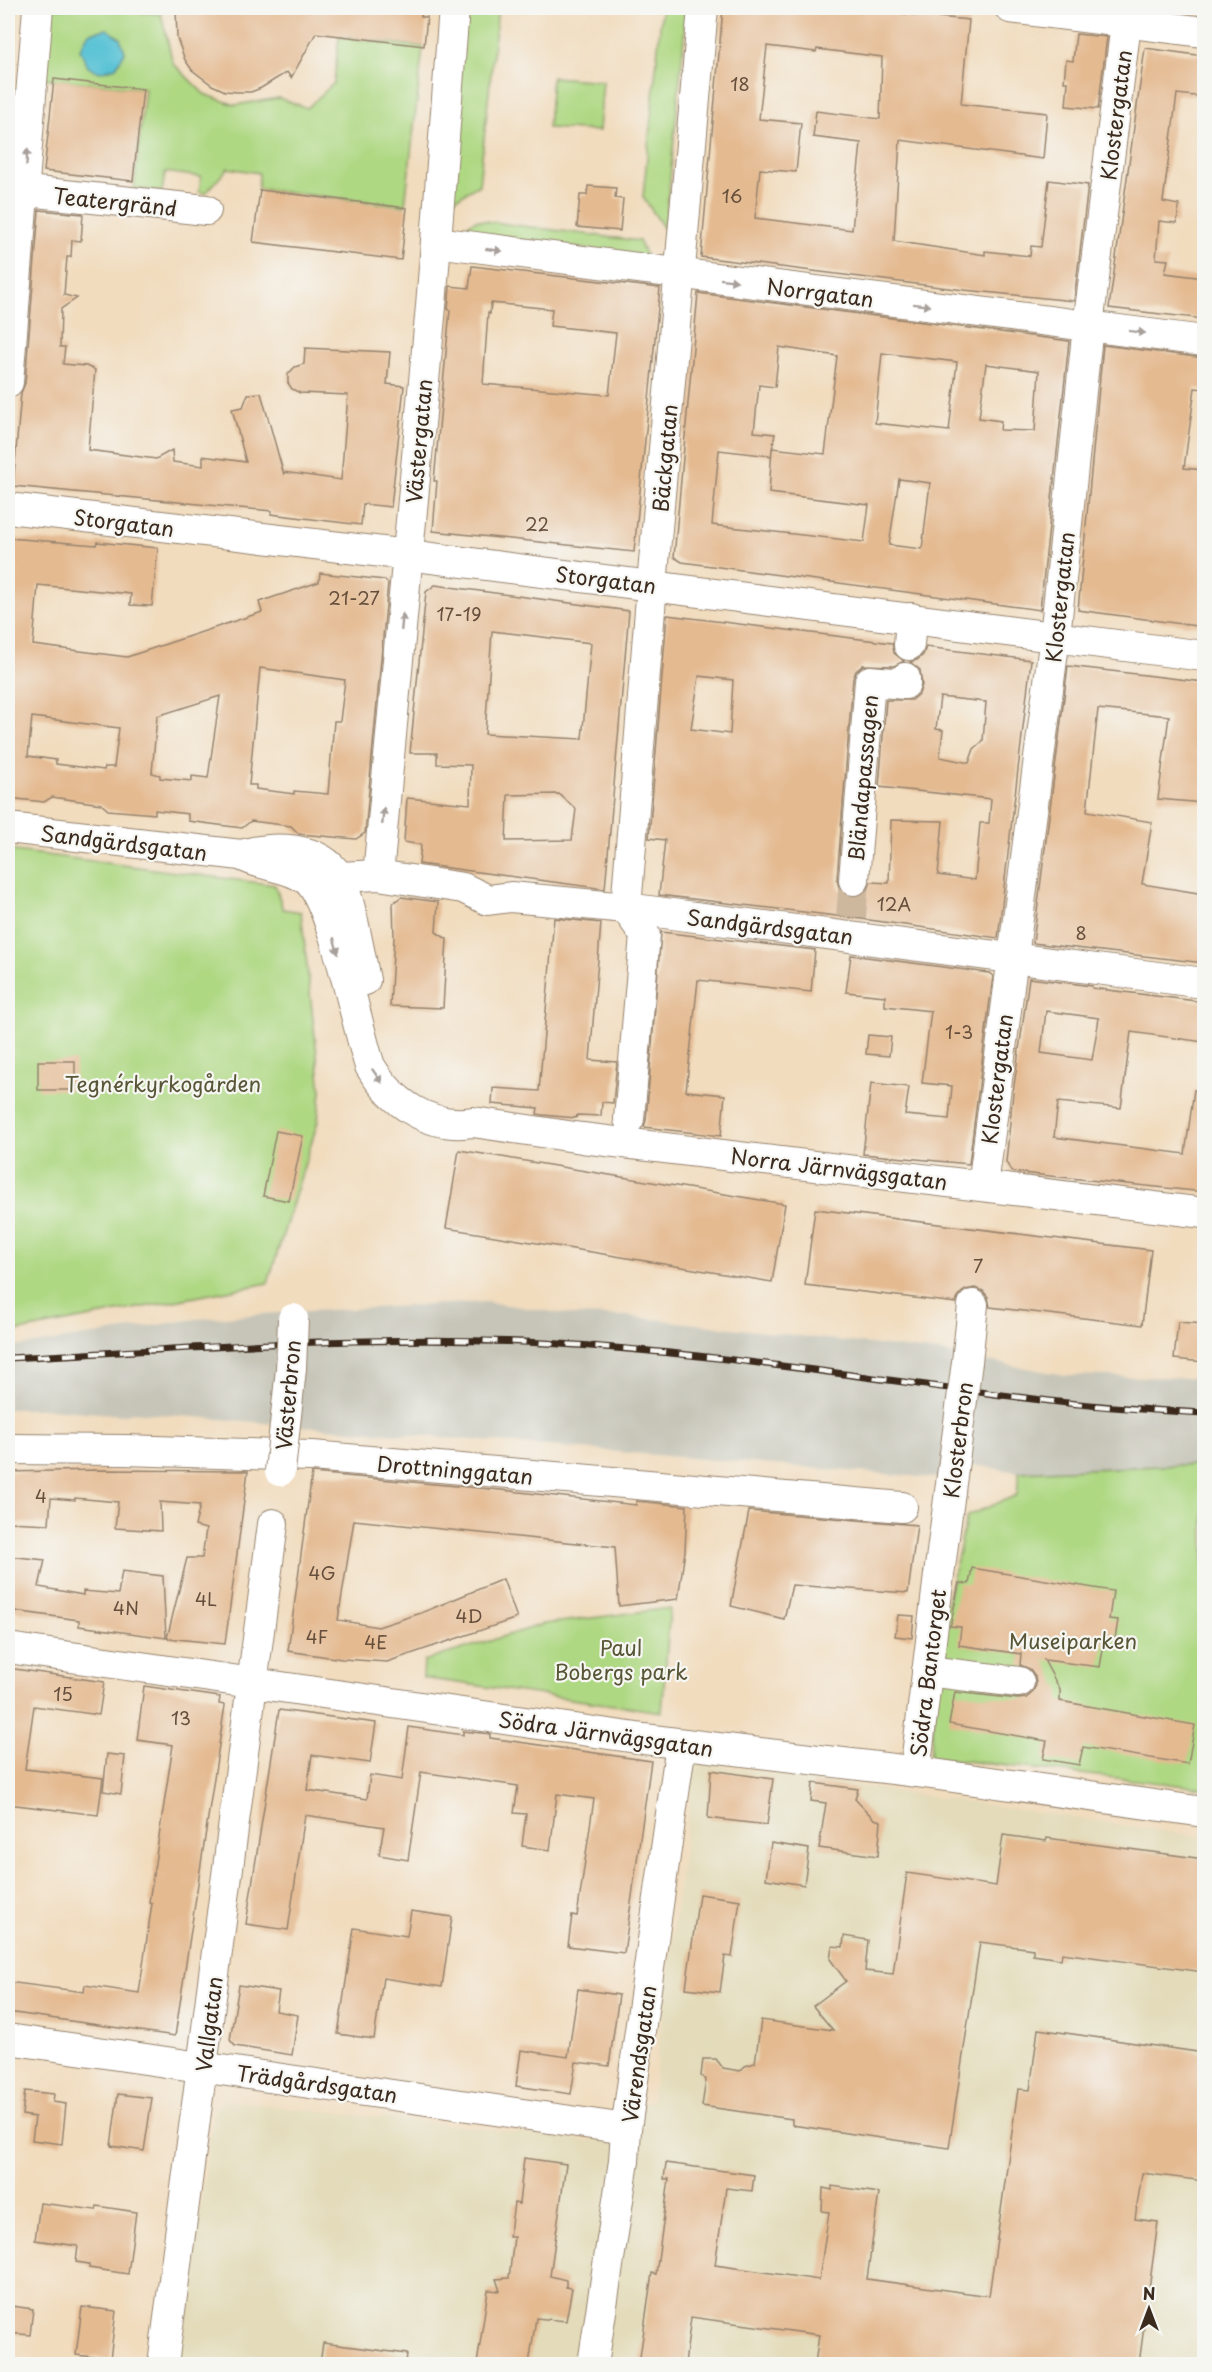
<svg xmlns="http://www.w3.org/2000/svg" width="1212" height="2372" font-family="'Playpen Sans',sans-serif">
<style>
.built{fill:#e3dbba}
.industrial{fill:#c6c5b8}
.green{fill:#afd883;stroke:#758150;stroke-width:1.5}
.water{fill:#5ac3d6;stroke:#4a767a;stroke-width:1.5}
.building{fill:#e4ba91;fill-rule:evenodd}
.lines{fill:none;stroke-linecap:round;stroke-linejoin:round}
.minor-tunnel{stroke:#cdb89e;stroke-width:30;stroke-dasharray:30 15;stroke-linecap:butt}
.minor-casing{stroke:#96836e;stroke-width:32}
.minor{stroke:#fff;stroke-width:30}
.rail-casing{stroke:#3b2a1e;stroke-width:7}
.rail{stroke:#f6f6f2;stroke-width:4.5;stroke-dasharray:14;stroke-linecap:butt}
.minor-bridge-casing{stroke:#96836e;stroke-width:32;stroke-linecap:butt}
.minor-bridge{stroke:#fff;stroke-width:30}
.oneway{fill:#a79f9a}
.labels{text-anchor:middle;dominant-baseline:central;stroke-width:4.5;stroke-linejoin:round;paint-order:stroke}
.number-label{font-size:18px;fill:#654e3b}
.street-label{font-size:21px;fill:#3b2a1e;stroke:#f6f6f2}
.park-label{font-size:21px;fill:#585637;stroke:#f6f6f2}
</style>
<rect width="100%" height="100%" fill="#f6f6f2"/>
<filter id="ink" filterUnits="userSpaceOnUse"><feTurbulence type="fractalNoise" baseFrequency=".0167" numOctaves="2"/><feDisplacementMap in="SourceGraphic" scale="12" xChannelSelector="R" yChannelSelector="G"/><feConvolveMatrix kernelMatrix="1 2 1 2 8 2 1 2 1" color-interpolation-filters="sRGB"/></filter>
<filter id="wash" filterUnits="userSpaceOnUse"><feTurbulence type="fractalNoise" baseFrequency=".008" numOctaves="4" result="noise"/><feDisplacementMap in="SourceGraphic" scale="24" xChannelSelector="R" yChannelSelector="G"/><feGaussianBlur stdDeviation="1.35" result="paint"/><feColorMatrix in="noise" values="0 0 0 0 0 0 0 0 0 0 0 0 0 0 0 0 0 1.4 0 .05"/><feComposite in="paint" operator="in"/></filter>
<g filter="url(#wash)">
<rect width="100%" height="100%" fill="#f1dcbe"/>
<path class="built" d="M695 1762 1204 1837V2364H178L214 2111 224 2100 589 2141 652 2099Z"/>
<path class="industrial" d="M487 1302 572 1315 626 1316 939 1352 1064 1375 1191 1378 1204 1381V1464L1019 1472 973 1465 958 1460 957 1480 132 1412 124 1415 48 1409H8V1348L196 1319 292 1312Z"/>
<g class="green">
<path d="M49 8H88L161 14 173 63 204 94 235 105 279 98 307 108 334 83 339 37 423 47 405 206 258 189 259 173 228 168 206 193 199 192 201 177 165 172 162 192 134 189 145 89 42 78Z"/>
<path d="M464 8H498L479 185 445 205Z"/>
<path d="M662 8H687L665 230 643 197Z"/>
<path d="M552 77 603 81 599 131 548 128Z"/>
<path d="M476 220 639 241 647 258 456 231Z"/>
<path d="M8 850 275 885 283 909 301 912 321 1091 318 1121 268 1283 8 1333Z"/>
<path d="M1204 1464V1788L930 1757 945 1611 967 1516 1017 1495 1019 1472Z"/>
<path d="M670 1608 662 1712 423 1678 424 1661 544 1624Z"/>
</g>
<path class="water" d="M107 29 120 38 125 52 116 67 100 72 88 67 80 49 89 33Z"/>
<g id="blocks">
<g class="building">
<path d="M176 8H422L421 17H427L424 46 316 33 291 78 287 72 261 88 251 92H238L225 91 212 85 192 70 185 60 177 38Z"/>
<path d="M723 8H845L969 20 961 104 1047 113 1043 159 900 140 894 241 985 255V251L1030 256 1031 246 1041 247 1049 180 1088 185 1074 301 964 290 701 257ZM767 46 816 52 817 49 882 57 880 119 816 111 813 137 861 143 852 230 755 218 760 169 796 172 801 123 759 119Z"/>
<path d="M1076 34 1107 37 1098 109 1066 106 1068 82H1064L1066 60 1073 61Z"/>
<path d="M1145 48 1204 56V97L1177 94 1163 202 1179 205 1177 223 1159 221 1156 259 1168 260 1165 273 1204 278V319L1109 308Z"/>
<path d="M54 79 143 89 133 181 44 171Z"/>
<path d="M588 186 616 188 615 198 623 199 620 231 577 227 580 195H587Z"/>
<path d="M260 190 407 208 401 260 253 242Z"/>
<path d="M39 210 83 214 81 241 72 240 71 257H67L64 295 77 298 61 309 60 347H65L63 364 86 366 95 370 88 450 156 459 172 450 173 462 203 466V456L246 462 232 409 243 407 248 394 261 393 284 475V472L341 480 348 395 300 393 292 389 288 383V374L295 367 304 364 305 348 390 352 387 384 404 386 391 507 363 504 361 525 271 514 272 511 13 486 21 393 25 383Z"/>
<path d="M472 266 660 288 634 552 433 531 437 481H434L450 310 448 309 450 286 469 288ZM491 303 552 309 550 326 616 333 609 395 483 384 488 313 490 314Z"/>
<path d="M698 293 1069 341 1040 610 682 562 674 557ZM779 347 837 356 825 454 772 448 769 493 869 505 864 542 712 525 719 450 771 456 775 434 754 432 759 385 775 387ZM882 353 957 362 949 431 875 423ZM986 364 1039 371 1035 431 1000 430 1001 421 979 418ZM899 479 930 483 922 549 889 545Z"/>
<path d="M1103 345 1204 358V389L1195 388 1184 468 1204 470V627L1078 610Z"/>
<path d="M8 538 96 545 97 542 158 548 152 606 130 605 131 594 38 585 33 645 127 657 262 612 259 602 319 582 320 573 385 580 388 583 365 833 356 839 299 834 291 826 251 821 242 828 188 821V814L155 810V814L108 810 101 804 52 797 44 802 8 798ZM260 668 345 680 340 721H334L328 794 294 791V794L256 789V785H249ZM220 696 208 778 192 776V781L160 778V775L152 773 157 716ZM32 717 119 728 114 767H105L104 770 56 764V760L28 756Z"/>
<path d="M435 585 629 611 605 889 419 864 421 845 404 842 407 798 470 804 471 765 437 764V753H410L426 592ZM492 631 591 643 582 739 485 734ZM559 794 576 809 572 840 506 841 508 795Z"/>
<path d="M667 615 892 643 894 653 904 661 894 666 863 665 856 671 853 679 837 879 839 888 844 894 852 897 862 895 868 889 871 882 889 883 891 820 943 821 938 875 975 880 980 823H989L991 799 879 787 886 700H912L919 694 922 685 920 670 910 662 917 660 923 655 926 647 1031 660 998 938 862 919 659 895 665 840 649 838ZM699 676 733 680 730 734 691 729ZM940 697 986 702 983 741 974 749 969 763 940 757 943 730 936 729Z"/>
<path d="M1068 666 1204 682V803L1158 799 1169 716 1098 709 1087 811 1152 822 1142 884 1204 894V963L1033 943Z"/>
<path d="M401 897 438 902 436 932 447 939 443 1008 390 1006 394 937 393 903Z"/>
<path d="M554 918 601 923 590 1060 617 1062 613 1103 602 1102 601 1116 577 1115 576 1118 543 1115 537 1114 538 1108 492 1104 493 1088 539 1091Z"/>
<path d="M661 932 815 950 811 992 698 980 686 1091 725 1095 721 1136 644 1127 646 1120Z"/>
<path d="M851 955 989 973 993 976 969 1164 863 1154 871 1083 909 1087 905 1115 949 1119 952 1086 922 1083 931 1011 885 1006V996L846 992Z"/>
<path d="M1029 978 1092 986V988L1204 1002V1042L1131 1032 1121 1108 1058 1102 1054 1137 1185 1154 1194 1090H1204V1192L1012 1172 1006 1162 1013 1093ZM1046 1011 1099 1018 1092 1060 1041 1053Z"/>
<path d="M868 1035 891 1037 889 1056 866 1054Z"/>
<rect x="38" y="1061" width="37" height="29"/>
<path d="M276 1131 303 1136 289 1201 263 1196Z"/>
<path d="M459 1150 785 1204 772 1282 446 1228Z"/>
<path d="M815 1209 1151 1250 1142 1325 990 1307 988 1297 983 1291 975 1288 965 1290 959 1295 956 1303 805 1285Z"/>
<path d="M1178 1322 1204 1324V1362L1174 1359Z"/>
<path d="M96 1470 248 1471 225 1644 167 1638 187 1558H202L206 1529 195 1526 200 1505 160 1502 161 1531 115 1528 118 1502 75 1498V1500L51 1498 49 1524 8 1522V1472Z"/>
<path d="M312 1473 501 1490 636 1505V1501L687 1506 685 1551 678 1599 619 1606 615 1547 354 1520 338 1620 378 1627 421 1613 503 1579 517 1618 387 1662 342 1659 288 1651Z"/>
<path d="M749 1511 917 1525 908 1593 792 1585 784 1619 731 1606Z"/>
<path d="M8 1556 45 1560 39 1587 83 1595V1591L118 1594 122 1571 163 1576 166 1638 79 1626V1620L8 1610Z"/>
<path d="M972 1568 1113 1591 1109 1619 1118 1620 1115 1639 1105 1638 1100 1667 1044 1660 1060 1690V1701L1195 1725 1188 1764 1083 1747 1079 1765 1043 1759 1047 1741 949 1724 955 1692 1018 1699 1026 1698 1032 1693 1036 1685 1035 1676 1030 1669 1020 1665 1021 1654 959 1645 961 1627 950 1626 951 1623 959 1583 969 1584Z"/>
<path d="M898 1615 914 1616 912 1638 895 1636Z"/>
<path d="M8 1668 104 1682 99 1715 34 1706 25 1769 103 1778 98 1815 8 1804Z"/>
<path d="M144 1686 220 1697 219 1704 225 1705 175 2036 8 2012V1982L84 1992 85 1985 139 1993 152 1903 149 1902 173 1745 137 1740Z"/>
<path d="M279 1710 376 1723 370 1763 312 1755 307 1790 367 1799 370 1775 402 1780 409 1727 463 1735V1731L490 1734V1738L651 1761 624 1953 568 1946 572 1915 577 1916 594 1799 557 1794 550 1850 522 1846 526 1814 514 1813 518 1786 421 1772 408 1860 379 1855 384 1827 305 1815 288 1930 246 1924Z"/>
<path d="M107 1754 125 1756 121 1794 103 1791Z"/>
<path d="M711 1770 773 1779 767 1825 708 1818Z"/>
<path d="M813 1783 858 1789 855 1799 874 1819 881 1821 878 1856 819 1848 826 1803 811 1801Z"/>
<path d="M1003 1835 1046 1841 1047 1838 1204 1859V1972L1062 1953 1061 1959 1033 1955V1949L980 1942 949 2148 792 2125V2119L702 2106 706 2080 701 2076 703 2059H716L723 2068 740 2071 745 2066 755 2063 761 2020 833 2030 813 2006 846 1981 830 1959 832 1946 843 1947 844 1936 868 1940 865 1971 893 1974 907 1873 996 1886Z"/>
<path d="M771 1843 809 1849 804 1885 766 1879Z"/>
<path d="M699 1894 740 1900 732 1957 725 1956 720 1992 686 1988Z"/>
<path d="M411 1911 452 1917 442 1987 383 1978 374 2039 338 2034 354 1928 407 1936Z"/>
<path d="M239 1985 279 1991 276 2011 298 2015 292 2055 235 2046 230 2040Z"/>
<path d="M578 1989 619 1995 609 2066 576 2062 571 2094 516 2086 521 2050 568 2057Z"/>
<path d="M1038 2029 1204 2053V2181L1142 2173 1135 2219 1158 2222 1139 2364H815L819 2335 691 2317 685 2364H639L652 2273 656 2274 669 2179H664L666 2163 754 2175 752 2191 726 2188 715 2265 819 2280 829 2212 822 2211 823 2188 832 2190V2186L879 2193 867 2279 989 2296 1018 2089 1030 2090Z"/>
<path d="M25 2091 54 2094 53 2102 66 2104 62 2144 32 2140 35 2117 22 2115Z"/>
<path d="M118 2094 152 2098 144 2151 111 2146Z"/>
<path d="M524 2158 566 2164 550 2276 566 2280V2287L572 2288 566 2321 536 2318 529 2364H477L488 2290 500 2291 496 2279 509 2278 514 2237H509L511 2225 514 2203 519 2204Z"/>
<path d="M40 2203 96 2210 97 2206 136 2212 128 2274 89 2268V2264L76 2262 78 2246 35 2240Z"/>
<path d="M11 2306 33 2309 30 2335 8 2333Z"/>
<path d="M82 2307 116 2311 110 2359 76 2355Z"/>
<path d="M323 2343 407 2354 406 2364H320Z"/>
</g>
</g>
</g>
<g filter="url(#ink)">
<use href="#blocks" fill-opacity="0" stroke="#96836e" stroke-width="1.5"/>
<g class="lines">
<path class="minor-tunnel" d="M851 917 854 880"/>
<defs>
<g id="minor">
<path d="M1010 8 1204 32"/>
<path d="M8 189 206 210"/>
<path d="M436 242 1204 341"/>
<path d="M8 382 38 8"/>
<path d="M8 508 408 555 1204 656"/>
<path d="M909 645 911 618"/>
<path d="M8 828 241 855C273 846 319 845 339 877 350 896 360 956 365 980"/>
<path d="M241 855C262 867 287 865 306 879 332 898 357 1028 370 1066 392 1103 429 1129 473 1122L582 1138 1204 1213"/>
<path d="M378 875 431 306 454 8"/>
<path d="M854 880 870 681 905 684V678"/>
<path d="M317 891 339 877 378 875 463 888 488 900 511 897 626 908 1204 983"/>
<path d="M626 908 652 585 703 8"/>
<path d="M626 908 645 935 629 1119"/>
<path d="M983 1186 1055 636 1088 326 1128 8"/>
<path d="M967 1362 973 1305"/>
<path d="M8 1449 125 1450 312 1456 902 1507"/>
<path d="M8 1648 644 1739 918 1772 1204 1812"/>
<path d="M927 1671 1019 1682"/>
<path d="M915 1772 939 1575"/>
<path d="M8 2039 626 2129"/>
<path d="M163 2364 273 1524"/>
<path d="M593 2364 624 2161 626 2129 681 1744"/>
</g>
</defs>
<use href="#minor" class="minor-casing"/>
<use href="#minor" class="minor"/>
<defs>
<path id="rail" d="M8 1358C186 1349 365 1334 544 1343 711 1352 876 1380 1042 1400 1096 1407 1150 1410 1204 1413"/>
</defs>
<use href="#rail" class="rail-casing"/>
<use href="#rail" class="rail"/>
<defs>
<g id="minor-bridge">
<path d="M280 1471 291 1369 293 1319"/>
<path d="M939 1575 967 1362"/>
</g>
</defs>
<use href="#minor-bridge" class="minor-bridge-casing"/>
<use href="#minor-bridge" class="minor-bridge"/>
</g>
<defs><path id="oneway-solid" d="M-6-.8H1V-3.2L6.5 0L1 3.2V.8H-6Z" transform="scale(1.5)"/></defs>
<g class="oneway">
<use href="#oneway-solid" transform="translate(27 157) rotate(-86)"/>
<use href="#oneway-solid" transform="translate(494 250) rotate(7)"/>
<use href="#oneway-solid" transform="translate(729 280) rotate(7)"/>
<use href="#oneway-solid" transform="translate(922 305) rotate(7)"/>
<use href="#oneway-solid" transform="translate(1137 332) rotate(7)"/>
<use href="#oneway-solid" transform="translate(402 622) rotate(-85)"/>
<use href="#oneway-solid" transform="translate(383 816) rotate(-85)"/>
<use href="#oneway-solid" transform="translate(336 946) rotate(75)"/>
<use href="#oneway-solid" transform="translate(377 1076) rotate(55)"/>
</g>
</g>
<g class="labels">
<g class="number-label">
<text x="740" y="83">18</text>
<text x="732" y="195">16</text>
<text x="537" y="523">22</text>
<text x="354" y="597">21-27</text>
<text x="459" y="613">17-19</text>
<text x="894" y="903">12A</text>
<text x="1081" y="932">8</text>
<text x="959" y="1031">1-3</text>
<text x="978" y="1265">7</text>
<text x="41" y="1495">4</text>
<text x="322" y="1572">4G</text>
<text x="206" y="1598">4L</text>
<text x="126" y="1607">4N</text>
<text x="469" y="1615">4D</text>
<text x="317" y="1636">4F</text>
<text x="376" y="1641">4E</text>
<text x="63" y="1693">15</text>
<text x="181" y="1717">13</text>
</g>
<g class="street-label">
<text transform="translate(1115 115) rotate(-83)">Klostergatan</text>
<text transform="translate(115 201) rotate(6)">Teatergränd</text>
<text transform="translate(820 292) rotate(7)">Norrgatan</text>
<text transform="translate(418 441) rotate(-85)">Västergatan</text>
<text transform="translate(664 458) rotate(-85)">Bäckgatan</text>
<text transform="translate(124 522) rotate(7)">Storgatan</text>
<text transform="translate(606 579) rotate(7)">Storgatan</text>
<text transform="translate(1059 597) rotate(-84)">Klostergatan</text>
<text transform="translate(862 778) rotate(-85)">Bländapassagen</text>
<text transform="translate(124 842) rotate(7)">Sandgärdsgatan</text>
<text transform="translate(770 926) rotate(7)">Sandgärdsgatan</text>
<text transform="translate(996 1079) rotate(-83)">Klostergatan</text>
<text transform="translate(839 1168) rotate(7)">Norra Järnvägsgatan</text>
<text transform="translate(287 1395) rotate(-85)">Västerbron</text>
<text transform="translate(957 1440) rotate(-83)">Klosterbron</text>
<text transform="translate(455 1469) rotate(5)">Drottninggatan</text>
<text transform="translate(927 1673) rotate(-83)">Södra Bantorget</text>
<text transform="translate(606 1733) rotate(8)">Södra Järnvägsgatan</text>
<text transform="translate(208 2024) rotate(-83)">Vallgatan</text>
<text transform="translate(638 2054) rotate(-82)">Värendsgatan</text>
<text transform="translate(317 2083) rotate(8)">Trädgårdsgatan</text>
</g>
<g class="park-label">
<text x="163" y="1083">Tegnérkyrkogården</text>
<text x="1073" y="1640">Museiparken</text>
<text x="621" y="1647">Paul<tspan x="621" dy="24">Bobergs park</tspan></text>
</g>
</g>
<rect width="1212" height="2372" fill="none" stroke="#f6f6f2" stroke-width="30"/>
<g transform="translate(1149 2309)" stroke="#f6f6f2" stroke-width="4.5" paint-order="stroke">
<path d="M0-4.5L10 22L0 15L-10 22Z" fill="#3b2a1e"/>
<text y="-9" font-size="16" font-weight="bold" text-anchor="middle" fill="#3b2a1e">N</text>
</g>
</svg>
